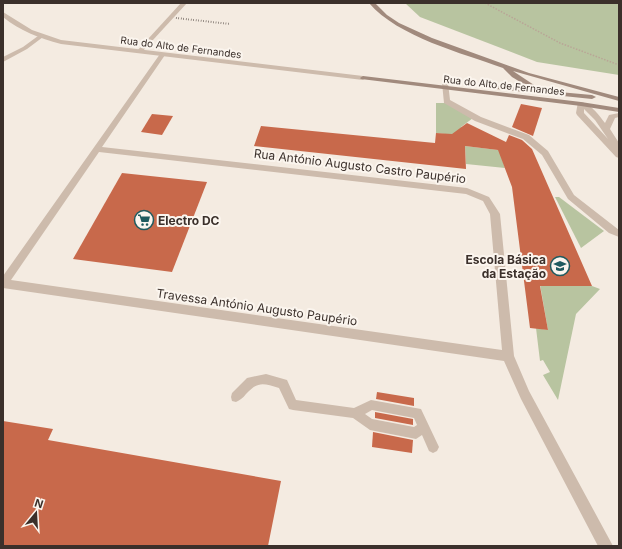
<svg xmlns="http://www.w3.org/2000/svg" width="622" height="549" font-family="Inter,sans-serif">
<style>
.green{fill:#b8c4a0}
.building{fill:#c8694b}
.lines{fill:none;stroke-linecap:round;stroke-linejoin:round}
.path{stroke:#b9a596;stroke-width:1.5;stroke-dasharray:1.5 1.5;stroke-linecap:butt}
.service{fill:#cdbbac;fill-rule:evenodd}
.minor{fill:#cdbbac;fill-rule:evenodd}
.tertiary{fill:#cdbbac;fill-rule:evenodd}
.secondary{fill:#a18a7d;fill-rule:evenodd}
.rail{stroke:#3b302b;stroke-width:2;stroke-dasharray:0.5 2;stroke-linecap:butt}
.labels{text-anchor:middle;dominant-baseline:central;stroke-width:4;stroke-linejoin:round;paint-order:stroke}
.far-street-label{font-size:10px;fill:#3b302b;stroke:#fbf5ee}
.street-label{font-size:12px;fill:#3b302b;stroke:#fbf5ee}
.poi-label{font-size:12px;font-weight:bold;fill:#3b302b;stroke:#fbf5ee;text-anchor:start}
</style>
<rect width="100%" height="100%" fill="#f4ebe1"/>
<g class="green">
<path d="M405 3H619V75L537 62 420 17Z"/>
<path d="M436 103H448L473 118 461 127 474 137 436 133Z"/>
<path d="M465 146 507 151 501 156 505 168 466 164Z"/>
<path d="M555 197H559L604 231 581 248Z"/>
<path d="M538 273 544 274 548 286H592L600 289 576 314 558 400 543 375 550 372 543 360 540 361 536 328 548 330Z"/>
</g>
<g class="building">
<path d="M521 104 542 108 533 136 512 127Z"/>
<path d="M152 114 173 116 162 135 141 132Z"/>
<path d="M467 123 506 142 509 135 522 140 532 149 592 286H540L548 330 530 328 512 187 498 150 465 146 466 169 254 146 261 126 435 143 436 133 452 134Z"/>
<path d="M122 173 207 182 172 272 73 259Z"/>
<path d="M377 392 414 398V406L376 399Z"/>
<path d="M375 412 413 419V425L375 418Z"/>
<path d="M3 421 53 429 48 440 281 481 268 546H3Z"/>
<path d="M373 432 413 440 412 453 372 447Z"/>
</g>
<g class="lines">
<path class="path" d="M485 3 560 43 619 65"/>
<g class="service">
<path d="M181 3H187L141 53H137V51Z"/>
<path d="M266 374 287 380 296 400 354 408 371 400 421 409 439 447 437 451 433 453 429 451 422 435 416 439 370 430 353 418 293 410 289 409 279 388C263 383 258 381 246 394 243 398 240 400 236 402L232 401 231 397 232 393 247 378ZM372 410 414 418 417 425 414 427 372 419 365 414Z"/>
</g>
<g class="minor">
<path d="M38 36 43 37 27 49 3 62V57L23 47Z"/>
<path d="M162 53 165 55 102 147 467 188 489 197 500 214 514 356 529 391 613 546H598L521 399 504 361 3 288V276L160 54ZM99 152 466 194 483 201 490 214 502 350 11 280Z"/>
<path d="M445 81 448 83 450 100 481 117 529 135 548 151 574 195 619 230V237L609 233 568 199 542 155 523 139 475 121 444 103 442 83Z"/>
</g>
<g class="tertiary">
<path d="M3 12 32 30 61 40 363 76 366 78 363 80 61 44C39 38 20 31 3 17Z"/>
<path d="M578 102C589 101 599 115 605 123L609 115 619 113V117L615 118 610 129 619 143V158L616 157 577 115 576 113ZM584 109 595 120 608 139 584 113Z"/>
</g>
<g class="secondary">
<path d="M369 3H375L387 15 399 23 432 38 529 73 619 97V101L513 71 537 87V90L592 95 596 97 592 99 487 88V86L489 85 532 89 512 77 503 68C462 53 398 37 369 3Z"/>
<path d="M363 76 581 102 619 108V112L581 106 361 79 360 78Z"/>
</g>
<path class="rail" d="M176 18 230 24"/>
</g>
<defs>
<symbol id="supermarket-ring" viewBox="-11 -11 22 22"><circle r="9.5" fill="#fbf5ee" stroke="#1f5a5e" stroke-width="1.5"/><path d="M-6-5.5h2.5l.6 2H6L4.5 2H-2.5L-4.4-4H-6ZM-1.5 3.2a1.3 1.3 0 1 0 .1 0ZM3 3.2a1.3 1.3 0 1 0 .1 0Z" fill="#1f5a5e"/></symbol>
<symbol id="school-ring" viewBox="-11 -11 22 22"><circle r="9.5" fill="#fbf5ee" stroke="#1f5a5e" stroke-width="1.5"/><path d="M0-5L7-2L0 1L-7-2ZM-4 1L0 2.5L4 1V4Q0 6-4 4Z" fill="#1f5a5e"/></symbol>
</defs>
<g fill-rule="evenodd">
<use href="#supermarket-ring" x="133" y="209" width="22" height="22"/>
<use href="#school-ring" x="549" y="255" width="22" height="22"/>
</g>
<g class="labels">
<g class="far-street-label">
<text transform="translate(181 47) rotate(7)">Rua do Alto de Fernandes</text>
<text transform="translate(504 85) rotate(6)">Rua do Alto de Fernandes</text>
</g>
<g class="street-label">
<text transform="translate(360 166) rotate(7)">Rua António Augusto Castro Paupério</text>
<text transform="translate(257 307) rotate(8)">Travessa António Augusto Paupério</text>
</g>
<g class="poi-label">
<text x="158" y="220">Electro DC</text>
<text x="546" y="259" text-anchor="end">Escola Básica<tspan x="546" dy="14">da Estação</tspan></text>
</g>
</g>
<rect width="622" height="549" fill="none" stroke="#3b302b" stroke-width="8"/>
<g transform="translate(36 513) rotate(18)" stroke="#fbf5ee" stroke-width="3" paint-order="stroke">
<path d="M0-3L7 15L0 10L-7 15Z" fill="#3b302b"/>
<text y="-6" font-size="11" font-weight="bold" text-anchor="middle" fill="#3b302b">N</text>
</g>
</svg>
